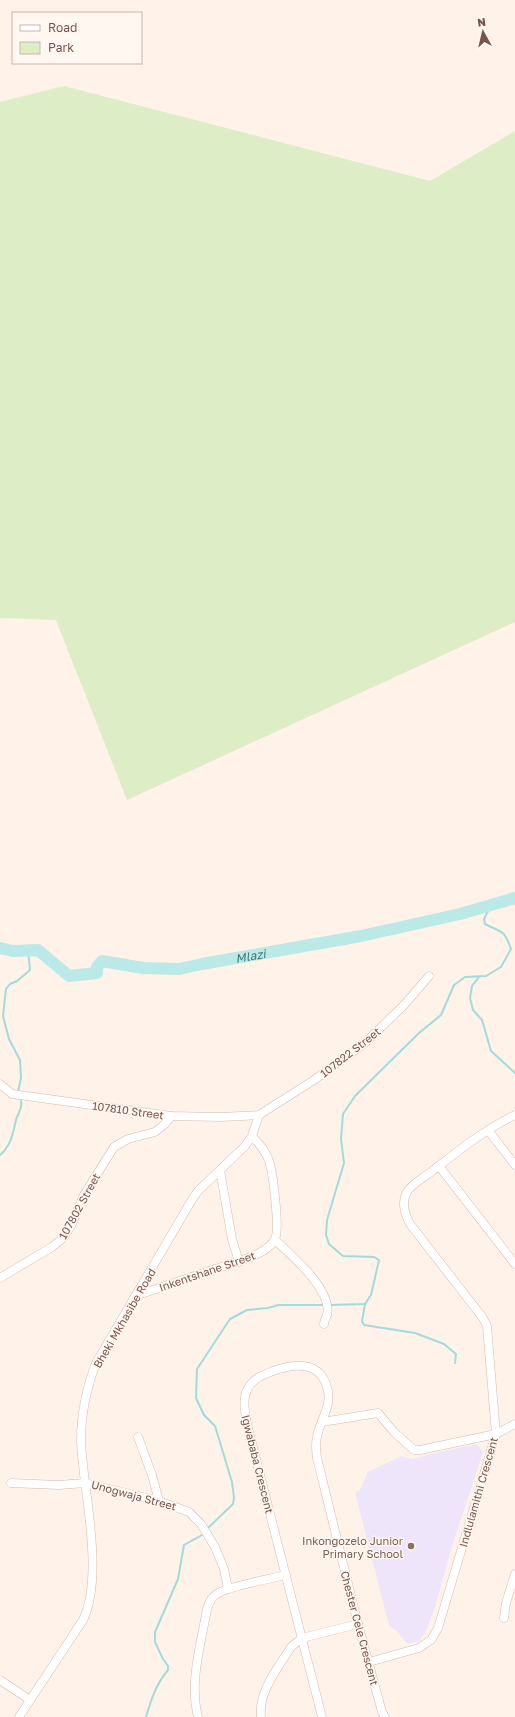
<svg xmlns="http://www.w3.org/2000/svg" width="515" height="1717" font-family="'Golos Text',sans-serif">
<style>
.education{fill:#efe5fa}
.green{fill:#ddedc5}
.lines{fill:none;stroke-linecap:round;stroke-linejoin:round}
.stream{stroke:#a1dcda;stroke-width:2}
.river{stroke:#bbe9e7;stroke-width:12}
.minor-casing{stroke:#d4bab0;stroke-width:9}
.minor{stroke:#fff;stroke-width:8}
.education-dot{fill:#8d6e63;stroke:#fff7f0;stroke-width:1.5}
.labels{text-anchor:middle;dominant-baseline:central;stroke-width:3;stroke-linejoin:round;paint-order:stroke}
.street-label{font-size:11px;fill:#7a534a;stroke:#fff7f0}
.education-label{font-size:11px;fill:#785e54;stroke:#fff7f0;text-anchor:end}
.water-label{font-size:12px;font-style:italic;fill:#3a7977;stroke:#fff7f0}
</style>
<rect width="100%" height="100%" fill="#fef2e9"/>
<path class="education" d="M476 1444 483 1451V1452L449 1556 436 1604 426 1631 419 1641 407 1644 397 1631 390 1627 387 1618 355 1492 360 1490 368 1472 401 1456 411 1459Z"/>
<path class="green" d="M64 86 430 181 515 131V622L127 800 56 620 0 618V102Z"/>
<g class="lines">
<g class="stream">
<path d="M479 977 472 986 470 998 473 1010 482 1020 491 1051 515 1073"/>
<path d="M18 1092 21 1078 20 1060 9 1039 3 1016 6 989 10 984 17 981 30 970 28 950"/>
<path d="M0 1155C11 1146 13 1133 16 1120 18 1113 23 1108 21 1101"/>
<path d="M365 1304 362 1321 364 1325 415 1333 444 1344 456 1354 455 1363"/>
<path d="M330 1305 365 1304 371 1295 379 1260 374 1257 343 1256 329 1244 326 1235 327 1220 344 1163 341 1139 343 1114 355 1096 419 1033 441 1015 454 985 465 977 486 976 501 967 511 949C504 929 502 933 485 924L484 919 491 905"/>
<path d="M208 1528 233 1504 234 1498 232 1482 215 1426 204 1415 196 1398 197 1369 230 1319 247 1310 268 1308 278 1305H326"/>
<path d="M146 1717C151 1700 156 1684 168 1670V1666L163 1659 155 1642V1632L178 1579 184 1545 202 1535"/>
</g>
<path class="river" id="s1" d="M0 948 13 951 38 950 69 976 97 973V967L102 961 143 968 179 969 202 964 361 936 460 914 515 898"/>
<defs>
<g id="minor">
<path d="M0 1084 12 1094 171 1116 221 1117 259 1115 314 1080 366 1042 405 1004 429 976"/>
<path d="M488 1130 515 1165"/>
<path d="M439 1166 515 1264"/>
<path d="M220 1170 232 1239 239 1262"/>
<path d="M275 1240C291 1255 333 1290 327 1315 326 1318 324 1321 324 1324"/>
<path d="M0 1278 52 1247 63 1238 71 1226 84 1195 114 1147 128 1139 155 1132 165 1124 171 1116"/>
<path d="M135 1296 251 1257C259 1253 271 1248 275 1239 280 1229 273 1173 269 1161 266 1151 259 1144 252 1136"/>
<path d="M322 1422 378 1413 394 1432 414 1450H420L496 1434 515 1424"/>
<path d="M138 1437 152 1475 159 1501"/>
<path d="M11 1483 59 1485 85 1483 159 1501 189 1512 201 1524 215 1547 224 1569 228 1589"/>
<path d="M504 1618 506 1603 515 1574"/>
<path d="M369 1662 419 1648 431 1640 438 1628 496 1434 487 1326 483 1318 410 1224C405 1214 401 1203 407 1192 412 1184 423 1178 431 1172 458 1151 484 1130 515 1115"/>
<path d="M0 1680 30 1700"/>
<path d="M19 1717 83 1620C101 1583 89 1515 84 1474 83 1463 81 1451 81 1440 81 1414 87 1387 96 1363L193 1198 198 1191 245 1146 252 1136 259 1115"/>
<path d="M198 1717C189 1682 201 1644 207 1609 209 1603 211 1597 217 1594 229 1586 270 1579 286 1575"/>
<path d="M261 1717C258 1692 278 1668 291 1647L302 1638 358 1624"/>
<path d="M322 1717 247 1424C245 1412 242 1399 248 1388 254 1378 263 1375 273 1371 294 1364 319 1360 327 1387 333 1406 320 1419 317 1437 315 1444 316 1451 317 1458L358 1624 382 1712 385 1717"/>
</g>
</defs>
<use href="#minor" class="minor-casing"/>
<use href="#minor" class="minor"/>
</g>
<circle class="education-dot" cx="411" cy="1546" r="4"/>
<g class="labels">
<g class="street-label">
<text transform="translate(350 1052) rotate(-38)">107822 Street</text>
<text transform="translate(128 1110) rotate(8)">107810 Street</text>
<text transform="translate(79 1206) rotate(-61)">107802 Street</text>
<text transform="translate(207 1271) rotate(-19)">Inkentshane Street</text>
<text transform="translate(124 1318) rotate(-60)">Bheki Mkhasibe Road</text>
<text transform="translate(258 1464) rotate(76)">Igwababa Crescent</text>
<text transform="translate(478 1492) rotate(-74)">Indlulamithi Crescent</text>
<text transform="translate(134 1495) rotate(15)">Unogwaja Street</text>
<text transform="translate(360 1628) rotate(75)">Chester Cele Crescent</text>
</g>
<g class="education-label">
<text x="403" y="1540">Inkongozelo Junior<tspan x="403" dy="13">Primary School</tspan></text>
</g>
<g class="water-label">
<text stroke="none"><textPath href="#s1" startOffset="271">Mlazi</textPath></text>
</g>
</g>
<rect x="12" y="12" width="130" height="52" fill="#fff7f0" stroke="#cab5ae"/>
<rect x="20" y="25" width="20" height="6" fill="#ffffff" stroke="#cab5ae"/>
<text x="48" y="32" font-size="12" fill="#7a534a">Road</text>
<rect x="20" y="42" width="20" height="12" fill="#ddedc5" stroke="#cab5ae"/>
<text x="48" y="52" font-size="12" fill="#7a534a">Park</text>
<g transform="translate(483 32) rotate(352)" stroke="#fff7f0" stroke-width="3" paint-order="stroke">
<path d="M0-3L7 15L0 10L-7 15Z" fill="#7a534a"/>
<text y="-6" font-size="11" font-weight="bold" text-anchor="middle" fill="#7a534a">N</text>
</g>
</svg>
